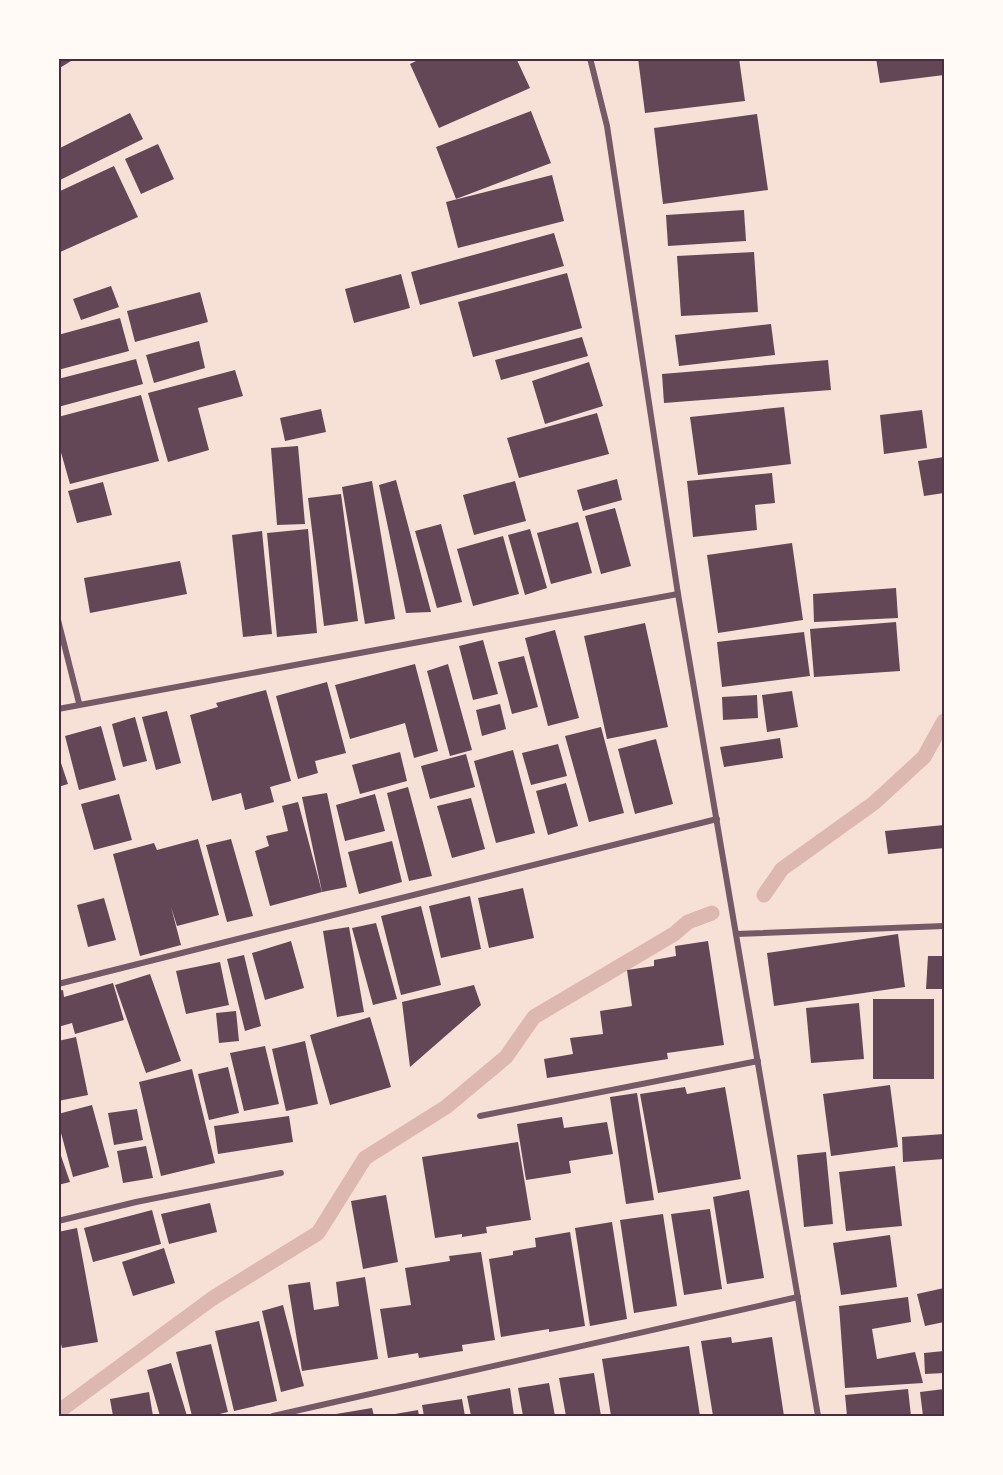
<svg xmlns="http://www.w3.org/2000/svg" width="1003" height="1475" font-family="'Source Serif 4',serif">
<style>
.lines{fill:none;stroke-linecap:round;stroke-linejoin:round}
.stream{stroke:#dcb8b0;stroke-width:15}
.building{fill:#644757}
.minor{stroke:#755966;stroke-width:6}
.neatline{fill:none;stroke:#4a2c40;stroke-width:2}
</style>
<rect width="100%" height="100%" fill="#f7e1d7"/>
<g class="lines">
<g class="stream">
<path d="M764 895 782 869 874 803 924 757 944 721"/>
<path d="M58 1412 213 1298 318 1233 365 1158 446 1107 506 1057 534 1017 674 934 688 922 712 913"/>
</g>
</g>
<g class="building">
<path d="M58 58H76L58 69Z"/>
<path d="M422 58H516L530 88 439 128 410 64Z"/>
<path d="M638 58H739L745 101 645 113Z"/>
<path d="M876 58H944V75L880 83Z"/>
<path d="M531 111 551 163 456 199 436 147Z"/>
<path d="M130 113 143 139 58 181V149Z"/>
<path d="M757 114 768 190 663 204 654 128Z"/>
<path d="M158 144 174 179 141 194 125 159Z"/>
<path d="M114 166 138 217 58 253V192Z"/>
<path d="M552 175 564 221 458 248 446 202Z"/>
<path d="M744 210 746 241 668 246 666 215Z"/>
<path d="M554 233 564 266 420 305 411 272Z"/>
<path d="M754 252 758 312 681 316 677 256Z"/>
<path d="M567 273 582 328 473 357 458 302Z"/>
<path d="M401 274 410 308 354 323 345 289Z"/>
<path d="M111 286 119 307 81 320 73 299Z"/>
<path d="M200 292 208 322 135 342 127 311Z"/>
<path d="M120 318 129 351 58 370V335Z"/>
<path d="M771 324 775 355 679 366 675 335Z"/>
<path d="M582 337 588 356 501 380 495 360Z"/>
<path d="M199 341 205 368 154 383 146 355Z"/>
<path d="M136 359 143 384 58 407V379Z"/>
<path d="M828 360 831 390 664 403 662 374Z"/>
<path d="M589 362 603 406 545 424 532 381Z"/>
<path d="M235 370 243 396 198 408 209 450 168 462 148 393Z"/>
<path d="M141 395 159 461 70 484 58 442V417Z"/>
<path d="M784 407 791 464 698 475 690 417Z"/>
<path d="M321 409 326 432 285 441 280 418Z"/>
<path d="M922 410 927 448 884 454 880 415Z"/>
<path d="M597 413 609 454 519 478 507 438Z"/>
<path d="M298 446 305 524 277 525 271 448Z"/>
<path d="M944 457V493L924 496 918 461Z"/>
<path d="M772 473 775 503 755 505 757 530 693 537 687 481Z"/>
<path d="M617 479 622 500 583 511 577 490Z"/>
<path d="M396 480 431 612 406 613 379 485Z"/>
<path d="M372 481 395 619 365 624 342 487Z"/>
<path d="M515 481 526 521 474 535 463 495Z"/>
<path d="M103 482 112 515 77 523 68 491Z"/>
<path d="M341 494 358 621 324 626 308 498Z"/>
<path d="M615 508 631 566 601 574 585 516Z"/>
<path d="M578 522 592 573 551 584 537 533Z"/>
<path d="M441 524 462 602 437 608 415 531Z"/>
<path d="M308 529 317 633 277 637 267 533Z"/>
<path d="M530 529 547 588 525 595 508 535Z"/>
<path d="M262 531 272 634 243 637 232 535Z"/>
<path d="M503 536 519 594 473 606 457 549Z"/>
<path d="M792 543 803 620 718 633 707 555Z"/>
<path d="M180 561 187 594 90 613 84 578Z"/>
<path d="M896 588 898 618 814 622 813 594Z"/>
<path d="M896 622 900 671 814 677 810 629Z"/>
<path d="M645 623 668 727 607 739 584 636Z"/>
<path d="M555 630 579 718 548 726 525 638Z"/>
<path d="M804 632 810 676 722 687 717 642Z"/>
<path d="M483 640 498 694 473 700 459 646Z"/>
<path d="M524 656 538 707 512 714 498 662Z"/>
<path d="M415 664 438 751 414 758 405 723 350 739 335 685Z"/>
<path d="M448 664 472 750 450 756 427 671Z"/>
<path d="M327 682 346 753 315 761 318 773 298 779 276 696Z"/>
<path d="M266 690 291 781 270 787 274 802 245 810 241 793 212 801 190 715 218 707 216 703Z"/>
<path d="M792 691 798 727 767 732 762 695Z"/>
<path d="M757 695 758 718 723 720 722 697Z"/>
<path d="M500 704 506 729 482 736 476 710Z"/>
<path d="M167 711 181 763 156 770 142 717Z"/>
<path d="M135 717 147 761 123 767 112 724Z"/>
<path d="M101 726 116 780 79 790 65 736Z"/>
<path d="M601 727 624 813 589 822 565 736Z"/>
<path d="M780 738 783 758 724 767 720 747Z"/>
<path d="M656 739 673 804 635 814 618 749Z"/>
<path d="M558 744 567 776 531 785 522 753Z"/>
<path d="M513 750 535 833 496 843 474 761Z"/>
<path d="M400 752 407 781 360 794 352 765Z"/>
<path d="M58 754 68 784 58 787Z"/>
<path d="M466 754 475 787 430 799 421 766Z"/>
<path d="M566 783 578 826 548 835 536 791Z"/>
<path d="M408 787 432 876 409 881 387 793Z"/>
<path d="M327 793 347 887 322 892 302 797Z"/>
<path d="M119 794 132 840 94 850 81 804Z"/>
<path d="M375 794 385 831 345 841 336 805Z"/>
<path d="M471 798 485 849 452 858 437 806Z"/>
<path d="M298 802 322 892 270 906 255 851 269 846 266 836 288 831 282 806Z"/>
<path d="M944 825V848L888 854 885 831Z"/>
<path d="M198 839 219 915 177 926 171 907 181 945 140 956 113 854 154 843 157 850Z"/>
<path d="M231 839 253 916 227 922 206 845Z"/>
<path d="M392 841 402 882 359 894 348 852Z"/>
<path d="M523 888 534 938 489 948 478 898Z"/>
<path d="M470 896 481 949 441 958 429 906Z"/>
<path d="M104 898 116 940 88 947 77 905Z"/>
<path d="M421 906 441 985 401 995 381 916Z"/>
<path d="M376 923 397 999 373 1005 352 928Z"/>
<path d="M349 927 364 1012 337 1017 323 931Z"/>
<path d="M898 934 905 987 774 1006 767 953Z"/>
<path d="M291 941 304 988 265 1000 252 953Z"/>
<path d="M708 941 724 1045 667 1053 668 1059 547 1078 544 1059 573 1054 570 1038 603 1034 600 1011 632 1006 627 970 654 966V960L676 956 675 946Z"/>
<path d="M244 955 261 1026 245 1031 227 959Z"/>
<path d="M928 956H944V989H926Z"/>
<path d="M220 962 229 1005 186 1014 176 971Z"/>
<path d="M150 974 181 1061 146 1073 115 985Z"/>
<path d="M113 983 124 1020 75 1034 72 1023 58 1027V991L63 990 64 997Z"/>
<path d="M474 985 481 1005 410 1067 402 1002Z"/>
<rect x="873" y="999" width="61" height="80"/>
<path d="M859 1003 864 1059 811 1063 806 1008Z"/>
<path d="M236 1011 239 1041 219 1043 216 1013Z"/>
<path d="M370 1017 391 1087 330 1105 310 1035Z"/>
<path d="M76 1037 88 1095 58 1101V1041Z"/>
<path d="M305 1041 318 1104 286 1111 272 1049Z"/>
<path d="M265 1046 279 1104 244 1111 230 1053Z"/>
<path d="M228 1067 239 1113 209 1120 198 1074Z"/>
<path d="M192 1069 215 1163 161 1176 139 1082Z"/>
<path d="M890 1085 898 1147 831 1156 823 1094Z"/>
<path d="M685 1087 687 1094 725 1087 741 1179 658 1193 640 1094Z"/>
<path d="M637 1093 654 1200 626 1204 610 1097Z"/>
<path d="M92 1105 109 1167 73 1177 58 1122V1114Z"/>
<path d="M137 1109 143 1140 114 1145 108 1113Z"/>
<path d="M289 1116 293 1142 218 1154 214 1126Z"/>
<path d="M562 1117 564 1128 607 1122 613 1154 569 1161 571 1173 526 1180 517 1124Z"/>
<path d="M944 1134V1159L903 1162 902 1137Z"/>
<path d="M518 1142 531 1220 486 1227 487 1233 462 1237V1234L435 1238 422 1157Z"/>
<path d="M146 1146 153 1178 123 1183 117 1151Z"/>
<path d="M58 1147 70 1182 58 1185Z"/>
<path d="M826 1152 833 1224 804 1227 797 1155Z"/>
<path d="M895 1166 902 1226 846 1231 839 1172Z"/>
<path d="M749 1190 764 1278 727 1284 713 1197Z"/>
<path d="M386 1195 398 1262 363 1269 351 1201Z"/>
<path d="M210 1203 217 1232 169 1244 161 1214Z"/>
<path d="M710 1209 722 1289 684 1295 671 1214Z"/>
<path d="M152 1210 161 1244 93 1262 84 1228Z"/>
<path d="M663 1214 677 1306 634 1313 620 1220Z"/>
<path d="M612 1222 627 1319 590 1326 575 1228Z"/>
<path d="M77 1228 98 1342 62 1348 60 1340H58V1232Z"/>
<path d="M570 1232 585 1326 549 1332V1329L501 1337 489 1259 513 1255V1251L536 1247 535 1238Z"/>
<path d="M890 1235 897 1287 841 1295 833 1243Z"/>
<path d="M164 1248 175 1283 133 1296 122 1262Z"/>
<path d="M481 1252 495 1340 462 1345 463 1351 419 1358 418 1353 388 1358 380 1309 411 1305 405 1268 450 1261 449 1256Z"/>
<path d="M365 1277 378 1359 302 1371 288 1285 310 1282 314 1310 339 1306 336 1282Z"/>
<path d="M944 1288V1322L925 1326 917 1294Z"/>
<path d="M908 1297 911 1322 872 1329 877 1359 915 1352 923 1383 845 1388 839 1306Z"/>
<path d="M283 1305 304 1386 281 1392 262 1311Z"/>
<path d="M259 1321 277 1401 234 1411 215 1331Z"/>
<path d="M731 1337 732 1343 772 1337 784 1416H713L701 1341Z"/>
<path d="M211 1344 228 1412 211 1416H192L176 1352Z"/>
<path d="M689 1346 700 1416H611L602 1359Z"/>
<path d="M944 1351V1373L925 1374 924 1353Z"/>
<path d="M171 1363 187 1416H160L147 1370Z"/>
<path d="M594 1373 601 1416H566L559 1378Z"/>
<path d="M549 1383 555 1416H523L518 1388Z"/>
<path d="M510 1388 514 1416H471L467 1396Z"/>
<path d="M908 1389 911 1416H847L845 1395Z"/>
<path d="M944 1389V1416H923L920 1392Z"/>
<path d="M149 1392 153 1416H113L110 1399Z"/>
<path d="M462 1399 465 1416H424L422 1405Z"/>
<path d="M372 1408 374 1416H331L330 1415Z"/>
<path d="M418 1410 419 1416H389V1415Z"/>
</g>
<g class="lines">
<g class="minor">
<path d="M590 58 607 126 678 594 818 1416"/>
<path d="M58 620 79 703"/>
<path d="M58 709 678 594"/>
<path d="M736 934 944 926"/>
<path d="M58 984 717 819"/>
<path d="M480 1116 758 1061"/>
<path d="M58 1221 136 1202 281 1173"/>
<path d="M273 1416 798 1297"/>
</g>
</g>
<rect width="1003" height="1475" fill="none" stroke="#fffaf5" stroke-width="120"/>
<rect x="60" y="60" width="883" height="1355" class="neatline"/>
</svg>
